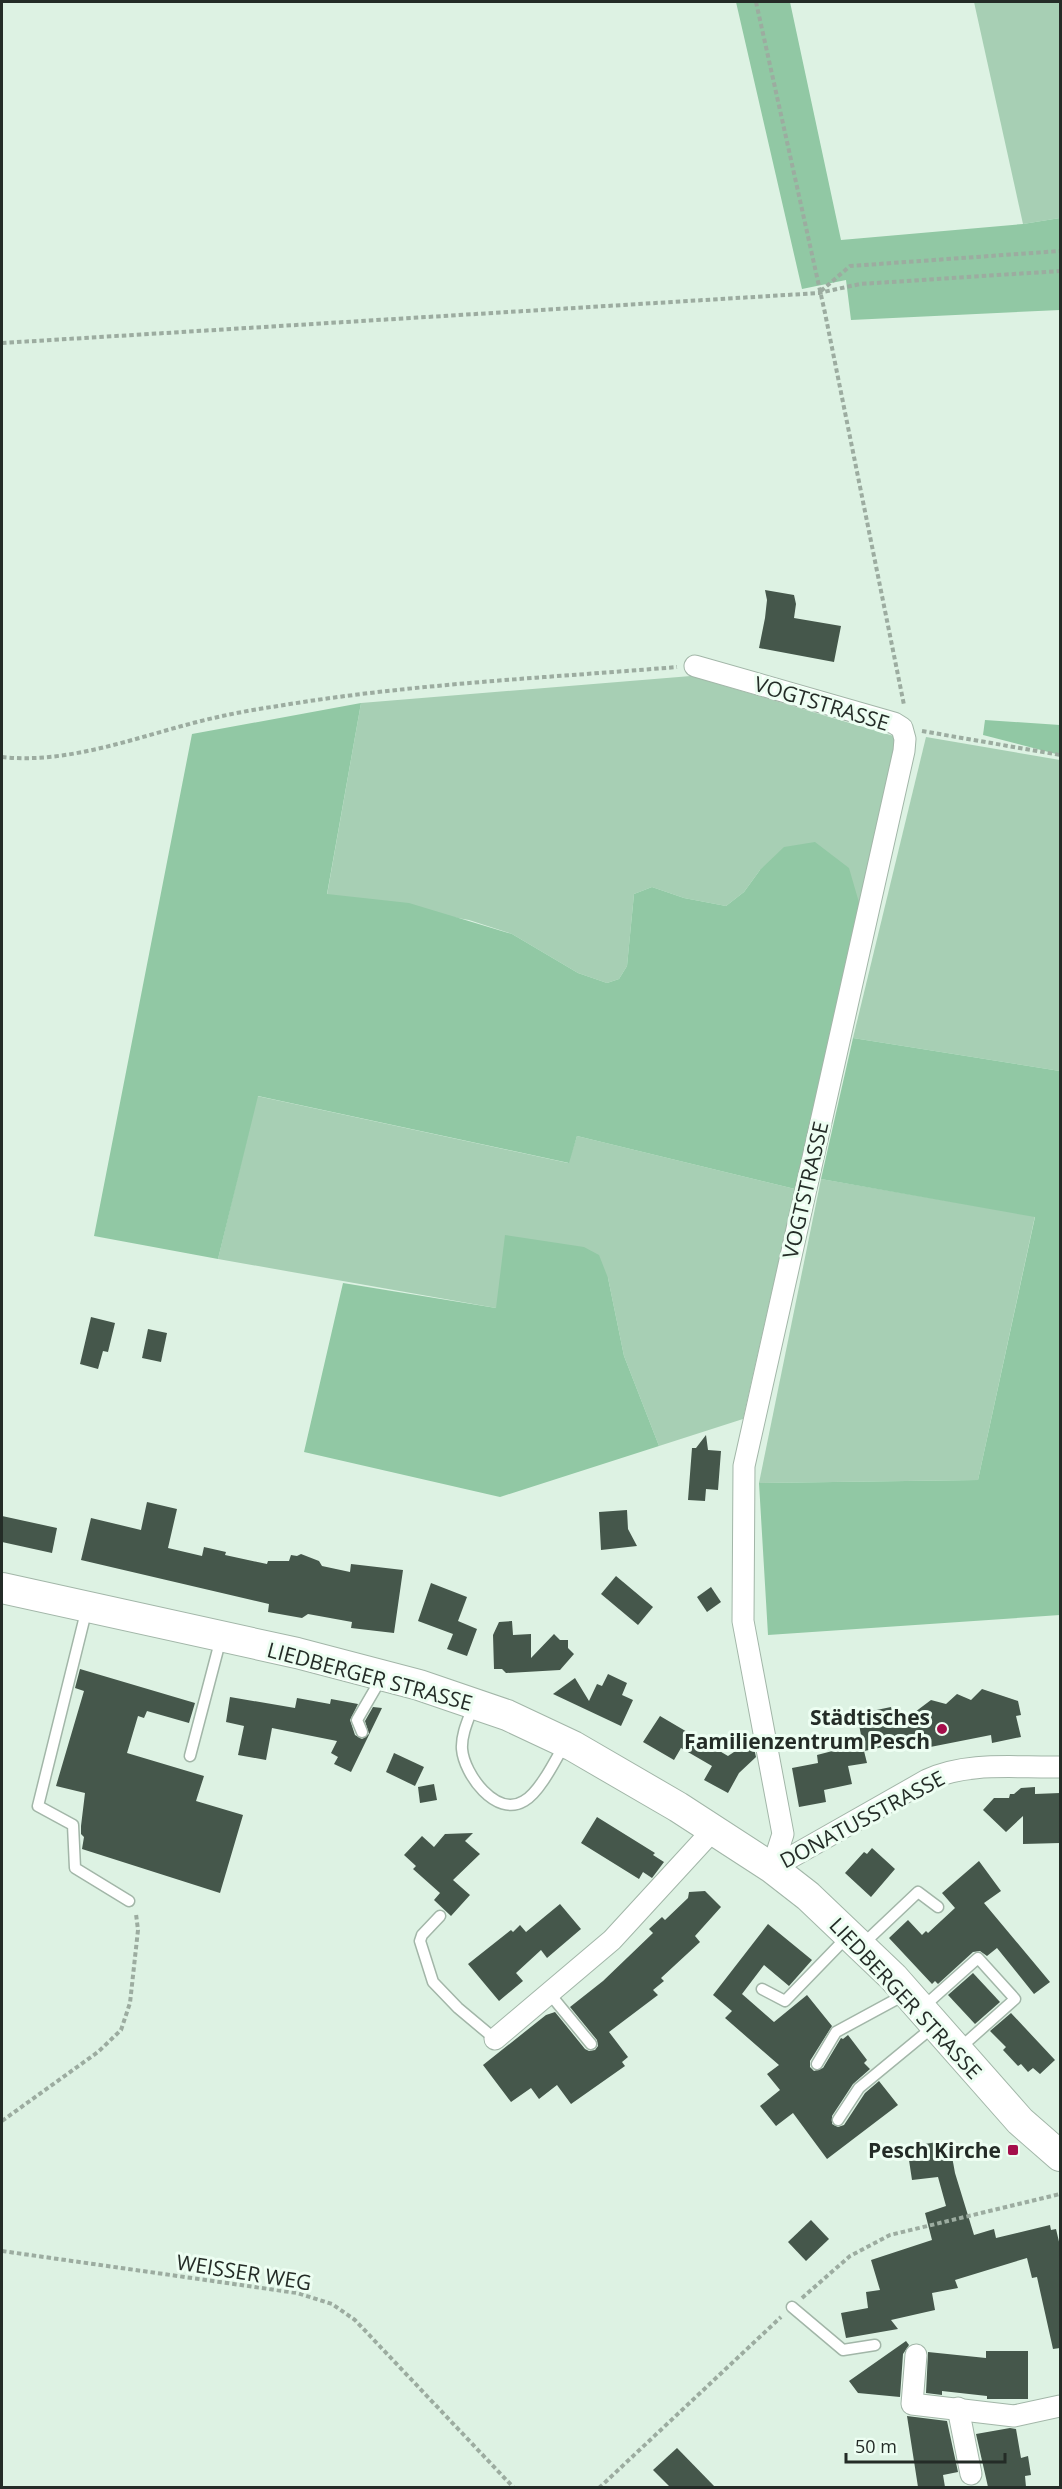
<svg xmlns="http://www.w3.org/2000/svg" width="1062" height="2489" font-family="'Open Sans',sans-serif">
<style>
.green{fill:#a7cfb4}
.forest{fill:#91c8a4}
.building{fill:#45574b}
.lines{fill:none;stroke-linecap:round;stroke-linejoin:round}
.lane-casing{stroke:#a2b6a8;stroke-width:13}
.street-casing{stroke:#a2b6a8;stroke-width:23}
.secondary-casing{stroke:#a2b6a8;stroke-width:32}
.path{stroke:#9caca0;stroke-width:4;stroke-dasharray:4.5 3;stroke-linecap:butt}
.lane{stroke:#fff;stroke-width:10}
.street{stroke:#fff;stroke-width:21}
.secondary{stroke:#fff;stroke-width:30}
.poi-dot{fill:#a40f4b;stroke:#edfef2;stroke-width:2}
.labels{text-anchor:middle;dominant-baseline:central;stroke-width:6;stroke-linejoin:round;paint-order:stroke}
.street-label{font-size:21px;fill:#242c27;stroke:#edfef2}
.poi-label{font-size:21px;font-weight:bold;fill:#242c27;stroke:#edfef2;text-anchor:end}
</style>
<rect width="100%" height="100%" fill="#ddf2e3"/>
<g class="green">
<path d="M974 2H1060V218L1023 224Z"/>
<path d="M691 676 897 737 860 906 760 870 744 892 726 906 684 898 652 887 634 894 627 966 619 979 607 983 578 973 512 934 469 920 327 895 361 703Z"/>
<path d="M926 737 1060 760V1071L853 1038Z"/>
<path d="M257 1096 568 1163 577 1136 795 1189 743 1419 659 1446 624 1356 608 1278 496 1308 218 1259Z"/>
<path d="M821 1179 1035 1216 978 1480 759 1483Z"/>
</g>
<g class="forest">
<path d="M736 2H790L841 240 1023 224 1060 218V310L851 320 846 280 802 289Z"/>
<path d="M361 703 327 894 409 903 512 934 578 973 607 983 619 979 627 966 634 894 652 887 684 898 726 906 744 892 760 870 784 847 815 842 849 868 860 906 795 1189 577 1136 569 1163 258 1096 218 1259 94 1236 192 734Z"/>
<path d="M985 720 1060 725V755L983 735Z"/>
<path d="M853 1038 1060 1071V1615L768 1635 759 1483 978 1480 1035 1217 821 1179Z"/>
<path d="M505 1235 584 1247 599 1255 608 1278 624 1356 659 1446 500 1497 304 1452 343 1283 496 1308Z"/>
</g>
<g class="building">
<path d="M765 590 794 595 796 604 794 618 841 626 834 662 759 648 765 618 767 600Z"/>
<path d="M91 1317 115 1323 108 1352 103 1351 98 1369 80 1364Z"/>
<path d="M148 1329 167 1333 161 1362 142 1358Z"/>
<path d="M706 1435 708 1450 721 1451 718 1490 706 1489 705 1501 688 1500 692 1448H696Z"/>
<path d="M147 1502 177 1509 168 1548 202 1556 204 1547 226 1552 225 1555 267 1564 268 1561H289L291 1555 297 1556 301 1554 319 1561 322 1566 350 1572 351 1564 403 1570 394 1633 351 1628 352 1622 308 1614 302 1618 268 1612 269 1604 81 1560 91 1518 141 1530Z"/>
<path d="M627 1510 628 1529 637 1546 601 1550 599 1512Z"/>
<path d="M2 1516 57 1528 52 1553 2 1542Z"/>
<path d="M616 1576 653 1607 638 1625 601 1594Z"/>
<path d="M431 1583 467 1597 458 1621 477 1629 467 1656 447 1649 453 1634 418 1621Z"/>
<path d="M711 1587 721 1602 707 1612 697 1597Z"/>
<path d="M512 1621 513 1635 531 1634V1658L554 1634 560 1640H568V1648L574 1654 560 1670 506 1673 502 1669H494L493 1635 499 1622Z"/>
<path d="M80 1669 195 1703 189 1723 147 1711 144 1718 138 1716 127 1753 204 1776 196 1801 243 1815 220 1893 82 1849 84 1837 81 1834V1826L85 1793 56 1786 84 1691 75 1688Z"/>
<path d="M608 1674 627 1683 622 1695 633 1700 621 1726 553 1694 575 1678 589 1701 597 1684 602 1686Z"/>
<path d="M982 1689 1018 1701 1021 1715 1016 1716 1021 1737 992 1743 991 1735 910 1751 908 1742 864 1751 867 1763 848 1766 852 1784 824 1790 826 1802 799 1807 792 1768 818 1763 817 1755 844 1748 863 1745 864 1751 857 1714 891 1707 895 1727 931 1700 946 1704 957 1694 971 1700Z"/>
<path d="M230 1697 295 1708 297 1698 330 1704 331 1699 358 1704 350 1720 355 1735 362 1739 369 1734 365 1721 373 1707 382 1708 351 1772 334 1764 338 1757 331 1753 337 1741 272 1728 266 1760 238 1755 244 1726 226 1722Z"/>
<path d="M660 1716 728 1756 752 1740 756 1757 739 1773 728 1793 704 1780 712 1766 681 1748 674 1760 643 1742Z"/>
<path d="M394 1753 424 1767 415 1786 386 1772Z"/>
<path d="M434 1784 437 1800 420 1803 418 1787Z"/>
<path d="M1035 1787V1794L1060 1793V1843L1023 1844V1816L1006 1832 983 1810 994 1798H1009L1010 1794H1014L1021 1788Z"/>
<path d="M597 1817 655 1853 653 1855 664 1862 652 1878 643 1872 639 1879 581 1843Z"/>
<path d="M473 1833 465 1841 480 1854 453 1880 470 1895 451 1916 434 1900 440 1893 413 1869 416 1866 404 1855 422 1836 434 1847 445 1834Z"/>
<path d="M872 1848 895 1869 871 1897 845 1873 864 1852 867 1854Z"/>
<path d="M979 1861 1001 1891 984 1903 1050 1982 1034 1994 997 1948 987 1956 980 1951 973 1952 938 1984 935 1981 932 1984 889 1938 908 1920 922 1935 926 1931 928 1933 955 1908 942 1893Z"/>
<path d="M705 1891 721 1907 695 1936 700 1942 661 1978 664 1981 653 1990 658 1995 609 2032 628 2057 622 2062 625 2066 571 2104 557 2085 539 2099 531 2088 511 2102 483 2065 546 2015 555 2012 585 2049 589 2051 595 2050 598 2046 597 2040 570 2007 603 1981 653 1933 649 1929 662 1917 665 1920 688 1898 689 1892Z"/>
<path d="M560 1904 581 1929 547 1958 541 1950 516 1973 523 1981 499 2001 468 1964 511 1930 513 1932 520 1925 526 1932Z"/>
<path d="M768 1924 812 1960 789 1986 764 1965 742 1994 774 2022 807 1995 832 2026 810 2061V2067L814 2071 823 2068 841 2038 843 2039 848 2035 867 2060 864 2063 870 2069 853 2084 832 2116V2124L838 2127 844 2125 865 2093 879 2081 898 2105 827 2159 793 2113 776 2126 760 2106 780 2090 767 2074 779 2065 725 2018 732 2011 713 1995Z"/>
<path d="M973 1973 1000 2002 975 2024 948 1995Z"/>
<path d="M1011 2013 1055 2060 1040 2074 1033 2068 1028 2072 1021 2064 1018 2066 1003 2050 1006 2047 990 2031Z"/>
<path d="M949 2140 955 2173 974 2235 994 2229 996 2238 1050 2225 1051 2230 1056 2229 1060 2246V2348L1053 2349 1037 2277 1032 2278 1027 2258 955 2280 958 2288 932 2293 935 2310 891 2320 898 2329 846 2338 841 2313 868 2308 866 2292 880 2290 871 2260 932 2240 925 2213 946 2206 938 2177 912 2180 907 2147Z"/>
<path d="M811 2220 829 2239 806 2261 788 2242Z"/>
<path d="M906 2341 909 2345 903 2354 900 2397 858 2393 849 2381Z"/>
<path d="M986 2351H1028V2399H987V2396L942 2391V2395L926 2393 928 2352 986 2358Z"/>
<path d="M907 2416 947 2421 958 2472 943 2475 945 2487H918Z"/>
<path d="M1010 2428 1016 2429 1021 2458 1028 2456 1031 2475 1025 2476 1026 2487H988L976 2434Z"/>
<path d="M677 2448 715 2487H670L653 2470Z"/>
</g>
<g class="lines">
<defs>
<g id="lane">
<path d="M87 1608 38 1806 73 1825 75 1868 129 1901"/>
<path d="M474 1704C469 1718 461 1734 462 1749 464 1774 496 1818 524 1801 539 1793 555 1761 564 1745"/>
<path d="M362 1732 357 1720 382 1677"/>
<path d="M190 1756 221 1638"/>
<path d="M440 1916 422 1935 420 1941 433 1982 458 2008 495 2039"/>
<path d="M862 1945 918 1892 938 1907"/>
<path d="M762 1989 785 2001 848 1936"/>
<path d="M549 1993 591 2044"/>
<path d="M922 2008 978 1958 1015 1999 960 2048"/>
<path d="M817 2064 836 2032 906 1994"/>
<path d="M838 2120 859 2088 933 2027"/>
<path d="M792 2307 843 2350 875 2345"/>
</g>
<g id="street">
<path d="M695 666 894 723 902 728 905 739 904 751 744 1466 743 1621 783 1834 772 1868"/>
<path d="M772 1868 927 1780C968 1761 1016 1768 1060 1767"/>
<path d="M495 2039 612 1940 713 1830"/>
<path d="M916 2355 912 2404 1014 2416 1060 2406"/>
<path d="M958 2408 971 2474"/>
</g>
<path id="secondary" d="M2 1588 297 1653 419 1685 507 1715 573 1746 678 1807 772 1868 808 1896 893 1977 1020 2121 1060 2156"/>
</defs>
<use href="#lane" class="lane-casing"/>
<use href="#street" class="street-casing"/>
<use href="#secondary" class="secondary-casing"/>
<g class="path">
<path d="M756 2 825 313 904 705"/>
<path d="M821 291 850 266 1060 251"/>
<path d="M2 343 819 293 860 284 1060 271"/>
<path d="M922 731 1060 755"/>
<path d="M2 757C68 764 134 738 197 722 224 715 251 710 278 706 409 684 544 678 677 667"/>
<path d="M2 2121 98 2052 121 2030 130 2003 138 1930 136 1914"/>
<path d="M2 2251 297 2293 332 2304 355 2320 514 2488"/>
<path d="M802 2298 850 2256 890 2235 1060 2194"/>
<path d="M599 2488 781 2317"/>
</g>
<use href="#lane" class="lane"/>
<use href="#street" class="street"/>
<use href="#secondary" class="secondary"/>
</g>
<g class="poi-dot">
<circle cx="942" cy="1729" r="6"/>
<rect x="1007" y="2144" width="12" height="12" rx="3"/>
</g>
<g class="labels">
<g class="street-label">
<text transform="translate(822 703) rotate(17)">VOGTSTRASSE</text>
<text transform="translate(805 1190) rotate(-77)">VOGTSTRASSE</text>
<text transform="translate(370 1676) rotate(15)">LIEDBERGER STRASSE</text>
<text transform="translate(862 1819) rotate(-28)">DONATUSSTRASSE</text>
<text transform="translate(906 1998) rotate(47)">LIEDBERGER STRASSE</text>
<text transform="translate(244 2272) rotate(9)">WEISSER WEG</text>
</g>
<g class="poi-label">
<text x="930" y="1717">Städtisches<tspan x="930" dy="24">Familienzentrum Pesch</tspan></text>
<text x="1001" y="2150">Pesch Kirche</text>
</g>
</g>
<rect width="1062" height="2489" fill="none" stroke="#242c27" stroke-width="6"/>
<path d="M846 2453v9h159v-9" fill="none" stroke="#242c27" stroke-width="3"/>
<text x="855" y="2453" font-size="18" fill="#242c27" stroke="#edfef2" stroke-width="4.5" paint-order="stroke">50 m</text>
</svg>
